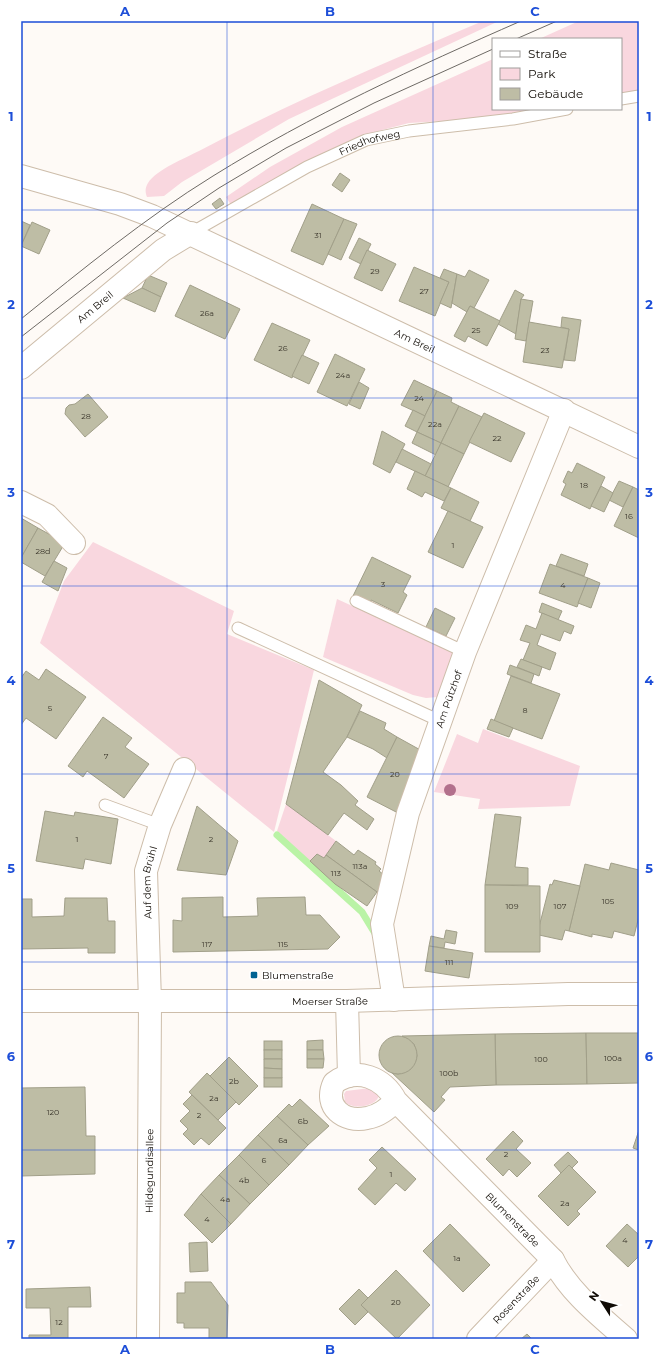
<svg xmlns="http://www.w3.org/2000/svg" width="660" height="1360" font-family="Montserrat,sans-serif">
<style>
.green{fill:#f9d7df}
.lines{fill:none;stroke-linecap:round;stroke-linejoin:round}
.stream{stroke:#baf3a6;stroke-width:7}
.building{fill:#bebda5;stroke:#a19f89}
.lane-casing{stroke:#cdbdaa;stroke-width:13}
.street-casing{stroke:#cdbdaa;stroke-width:24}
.secondary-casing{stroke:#cdbdaa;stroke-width:24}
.lane{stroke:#fff;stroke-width:11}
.street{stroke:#fff;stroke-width:22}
.secondary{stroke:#fff;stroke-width:22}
.tram{stroke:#6e6a65;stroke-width:1}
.tree{fill:#b2708c}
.grid{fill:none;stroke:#1d4ed8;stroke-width:1;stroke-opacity:0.55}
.poi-dot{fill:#006393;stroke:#fff;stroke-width:1.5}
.labels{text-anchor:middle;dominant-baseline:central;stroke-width:3;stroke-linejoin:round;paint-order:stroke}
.number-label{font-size:8px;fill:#3c382d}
.street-label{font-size:10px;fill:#100b05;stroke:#fff}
.poi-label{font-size:10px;fill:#100b05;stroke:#fff;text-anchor:start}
.neatline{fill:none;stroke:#1d4ed8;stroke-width:1.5}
.grid-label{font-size:13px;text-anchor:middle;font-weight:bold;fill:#1d4ed8}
</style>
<rect width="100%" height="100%" fill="#fefaf6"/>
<g class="green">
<path d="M483 21H499L289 119 182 182 164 196 147 197C145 192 145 188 148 183 156 170 185 158 199 151 291 102 387 62 483 21Z"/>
<path d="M579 21H639V90L621 93V39H539Z"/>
<path d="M493 59V109H534L480 119 409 123 367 134 231 205 226 197 270 167 342 127Z"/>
<path d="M93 542 234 611 227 634 314 670 274 832 40 643 64 581Z"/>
<path d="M337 599 457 654 438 697 426 698 413 695 323 657Z"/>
<path d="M483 729 580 766 570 806 478 809 480 799 434 792 457 734 478 743Z"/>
<path d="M286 804 336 841 324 858 317 854 310 861 277 831Z"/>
<path d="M370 1088 379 1095C377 1107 352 1110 345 1102L344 1094 346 1091Z"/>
</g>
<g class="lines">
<path class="stream" d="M277 835 362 912 376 935"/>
</g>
<g class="building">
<path d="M340 173 350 180 342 192 332 185Z"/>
<path d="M220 198 224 204 216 209 212 204Z"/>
<path d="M312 204 344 219 323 265 291 251Z"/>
<path d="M344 219 357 224 341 260 328 254Z"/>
<path d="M21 221 30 225 21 246Z"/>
<path d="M32 222 50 230 39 254 21 246Z"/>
<path d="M359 238 371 244 361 264 349 258Z"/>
<path d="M367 250 396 264 382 291 354 278Z"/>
<path d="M414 267 449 282 435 316 399 301Z"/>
<path d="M444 269 457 274 451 308 440 303 449 282 440 278Z"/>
<path d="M469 270 489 280 474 308 470 306 467 312 452 303 457 274 465 277Z"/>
<path d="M148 275 167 283 161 297 142 288Z"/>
<path d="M190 285 240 309 225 339 175 316Z"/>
<path d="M142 288 161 297 155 312 123 298Z"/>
<path d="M515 290 524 295 521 299 516 334 498 324Z"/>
<path d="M521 299 533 301 526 341 515 339Z"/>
<path d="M470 306 500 321 487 346 468 336 465 342 454 336Z"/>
<path d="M562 317 581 320 575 361 564 360 569 329 561 327Z"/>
<path d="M529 322 569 329 562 368 523 362Z"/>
<path d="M272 323 310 340 292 378 254 360Z"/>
<path d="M335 354 365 369 347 406 317 392Z"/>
<path d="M302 355 319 363 309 384 292 376Z"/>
<path d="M414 380 437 391 425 416 401 405Z"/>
<path d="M359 382 369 388 360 409 349 404Z"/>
<path d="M437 391 452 398 451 402 459 406 441 443 417 432Z"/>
<path d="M88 394 108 417 85 437 65 414 66 408 69 405 75 404Z"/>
<path d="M459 406 482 417 464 454 441 443Z"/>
<path d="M413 410 425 416 417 432 405 426Z"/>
<path d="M484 413 525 433 511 462 469 442Z"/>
<path d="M382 431 405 444 390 473 373 464Z"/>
<path d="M417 432 441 443 436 455 412 443Z"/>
<path d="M441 443 464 454 448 487 425 476Z"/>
<path d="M402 449 431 464 425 476 396 462Z"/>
<path d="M577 463 605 477 590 509 561 495 566 484 563 482 568 471 572 473Z"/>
<path d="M415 471 451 488 444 501 425 492 422 497 407 489Z"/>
<path d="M619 481 633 487 623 507 609 500Z"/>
<path d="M601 486 613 493 604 512 591 506Z"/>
<path d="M633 487 639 490V538L614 526Z"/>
<path d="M451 488 479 502 470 521 441 508Z"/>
<path d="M448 511 483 527 463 568 428 552Z"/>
<path d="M21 518 38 528 21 558Z"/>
<path d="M38 528 65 543 45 576 21 562V558Z"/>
<path d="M561 554 588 564 584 576 556 566Z"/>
<path d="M372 557 411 576 403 592 407 595 398 613 371 600 369 603 353 596Z"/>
<path d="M54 561 67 568 58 591 42 582Z"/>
<path d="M550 564 588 578 577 607 539 593Z"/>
<path d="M588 578 600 583 591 608 578 603Z"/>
<path d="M542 603 562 611 558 620 539 612Z"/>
<path d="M435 608 455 618 446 636 426 627Z"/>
<path d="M542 613 574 626 571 634 564 631 560 641 541 634 537 645 556 653 550 670 523 660 530 643 520 640 526 625 536 629Z"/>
<path d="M521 659 542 667 539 676 517 667Z"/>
<path d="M510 665 534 674 531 683 507 674Z"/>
<path d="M46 669 86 697 56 739 26 718 21 725V678L26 671 39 680Z"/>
<path d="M511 676 560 694 542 739 494 721Z"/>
<path d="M319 680 362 705 347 737 323 772 341 785 358 801 355 805 374 819 367 830 344 813 328 835 286 804Z"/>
<path d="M360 711 386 723 384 729 397 737 387 758 373 749 347 737Z"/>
<path d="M103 717 132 738 125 747 149 764 124 798 87 771 83 777 68 766Z"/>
<path d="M491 719 513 728 509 737 487 729Z"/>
<path d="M397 737 424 752 400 814 367 797Z"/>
<path d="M197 806 238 841 226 875 177 870Z"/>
<path d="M45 811 74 816 75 812 118 819 111 864 85 859 83 869 36 861Z"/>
<path d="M495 814 521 817 515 867 528 868V885H485Z"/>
<path d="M336 841 354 855 358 850 376 862 375 864 381 869 379 871 388 878 377 892 326 855Z"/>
<path d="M317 854 324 858 326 855 377 892 367 906 335 884 310 861Z"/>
<path d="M611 863 639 870V916L634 936 614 931 612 938 592 934V937L569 931 585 864 609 870Z"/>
<path d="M554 880 580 886 569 931 565 930 562 940 539 935V927L550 884 552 885Z"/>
<path d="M485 885 540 886V952H485Z"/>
<path d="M223 897V917L258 916 257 898 305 897 306 915H320L340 937 328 949 173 952V920L182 921V898Z"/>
<path d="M65 898H107L108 921H115V953H88V948L21 949V899H32V917L64 916Z"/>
<path d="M446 930 457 932 455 944 445 942 444 948 429 946 431 936 444 939Z"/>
<path d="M429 946 473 953 469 978 425 971Z"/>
<path d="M586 1033 587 1084 496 1085 495 1034Z"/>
<path d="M586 1033H639V1083L587 1084Z"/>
<path d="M495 1034 496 1085 450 1087 441 1097 445 1100 434 1112 391 1072 398 1074 411 1069 417 1056 414 1044 402 1036Z"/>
<circle cx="398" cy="1055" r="19"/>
<path d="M323 1040V1050H307V1041Z"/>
<rect x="264" y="1041" width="18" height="9"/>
<rect x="264" y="1050" width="18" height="9"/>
<path d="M307 1050H323L324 1059H307Z"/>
<path d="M229 1057 258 1086 239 1105 210 1076Z"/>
<path d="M264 1059H282V1069L264 1068Z"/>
<path d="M307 1059H324L323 1068H307Z"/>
<path d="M264 1068 282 1069V1078H264Z"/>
<path d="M207 1073 236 1102 218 1120 189 1092Z"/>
<rect x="264" y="1078" width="18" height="9"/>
<path d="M85 1087 86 1136H95V1174L21 1176V1088Z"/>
<path d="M192 1095 226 1128 209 1145 201 1138 194 1145 183 1134 188 1129 180 1121 190 1111 183 1104Z"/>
<path d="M300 1099 329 1126 308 1145 277 1116 289 1104 292 1107Z"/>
<path d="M277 1116 308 1145 289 1165 258 1135Z"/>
<path d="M639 1130V1150L633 1148Z"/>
<path d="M513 1131 523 1141 516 1149 531 1163 517 1177 509 1169 503 1176 486 1159Z"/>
<path d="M258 1135 289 1165 269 1185 239 1155Z"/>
<path d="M382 1147 416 1179 405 1191 396 1183 375 1205 358 1189 377 1168 369 1160Z"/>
<path d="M568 1152 578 1162 572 1168 569 1165 561 1173 554 1165Z"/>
<path d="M239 1155 269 1185 250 1204 219 1175Z"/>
<path d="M569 1165 596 1192 577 1211 580 1214 568 1226 538 1196Z"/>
<path d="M219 1175 250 1204 231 1224 201 1194Z"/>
<path d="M201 1194 231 1224 212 1243 184 1215Z"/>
<path d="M450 1224 490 1265 463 1292 423 1251Z"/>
<path d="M627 1224 639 1235V1256L628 1267 606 1246Z"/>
<path d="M207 1242 208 1271 190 1272 189 1243Z"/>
<path d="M396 1270 430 1305 397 1339 361 1305Z"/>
<path d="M185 1282H211L228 1305 227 1339H209V1328H184V1323H177V1293H185Z"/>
<path d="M90 1287 91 1307H68V1339H29V1335H51L50 1308H26V1289Z"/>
<path d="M359 1289 368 1298 361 1305 368 1312 355 1325 339 1309Z"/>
<path d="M527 1334 532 1339H521Z"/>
</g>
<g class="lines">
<defs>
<g id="lane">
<path d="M621 99 639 96"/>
<path id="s1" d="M191 233 307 167 366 140 409 131 513 119 567 109"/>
<path d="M356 601 465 652"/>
<path d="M238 628 440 721"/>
<path d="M105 805 160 825"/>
</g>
<g id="street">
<path id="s2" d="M21 176 120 204 152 216 639 447"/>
<path id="s3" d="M21 368 163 250 191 233"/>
<path d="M21 502 47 515 74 543"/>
<path id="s4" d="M394 1000 382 924 408 813 465 652 564 410"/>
<path d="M347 1001 349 1076"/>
<path id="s5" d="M396 1101C387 1109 379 1116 367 1118 344 1123 323 1107 334 1083 357 1066 384 1078 396 1101L553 1260C569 1292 600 1316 626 1339"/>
<path id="s6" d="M148 1339 150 1002 146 871 160 825 184 769"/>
<path id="s7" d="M478 1339 553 1260"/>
</g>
<g id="secondary">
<path id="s8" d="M21 1001H347L568 994H639"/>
</g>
</defs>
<use href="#lane" class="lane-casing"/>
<use href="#street" class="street-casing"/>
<use href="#secondary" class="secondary-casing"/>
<use href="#lane" class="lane"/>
<use href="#street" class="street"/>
<use href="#secondary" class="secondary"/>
<g class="tram">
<path d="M516 39 557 21"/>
<path d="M21 319C83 269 145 218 213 176 311 115 416 67 521 21"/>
<path d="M21 337 167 223 219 188 286 148 374 103 493 49"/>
</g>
</g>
<circle class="tree" cx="450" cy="790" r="6"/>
<path class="grid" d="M227 21V1339M433 21V1339M21 210H639M21 398H639M21 586H639M21 774H639M21 962H639M21 1150H639"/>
<rect class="poi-dot" x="250" y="971" width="8" height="8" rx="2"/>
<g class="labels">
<g class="number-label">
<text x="318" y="235">31</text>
<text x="375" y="271">29</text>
<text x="424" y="291">27</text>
<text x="207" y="313">26a</text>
<text x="476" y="330">25</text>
<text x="283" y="348">26</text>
<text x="545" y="350">23</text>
<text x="343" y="375">24a</text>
<text x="419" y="398">24</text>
<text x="86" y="416">28</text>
<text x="435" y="424">22a</text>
<text x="497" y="438">22</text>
<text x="584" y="485">18</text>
<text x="629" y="516">16</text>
<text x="453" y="545">1</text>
<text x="43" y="551">28d</text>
<text x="383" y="584">3</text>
<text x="563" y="585">4</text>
<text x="50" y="708">5</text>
<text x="525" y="710">8</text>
<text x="106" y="756">7</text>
<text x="395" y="774">20</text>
<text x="77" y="839">1</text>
<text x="211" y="839">2</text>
<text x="360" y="866">113a</text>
<text x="336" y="873">113</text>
<text x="608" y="901">105</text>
<text x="512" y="906">109</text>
<text x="560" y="906">107</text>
<text x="207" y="944">117</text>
<text x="283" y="944">115</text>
<text x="449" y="962">111</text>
<text x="613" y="1058">100a</text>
<text x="541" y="1059">100</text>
<text x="449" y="1073">100b</text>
<text x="234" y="1081">2b</text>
<text x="214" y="1098">2a</text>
<text x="53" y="1112">120</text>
<text x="199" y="1115">2</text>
<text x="303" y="1121">6b</text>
<text x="283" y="1140">6a</text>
<text x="506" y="1154">2</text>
<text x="264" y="1160">6</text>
<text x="391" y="1174">1</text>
<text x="244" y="1180">4b</text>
<text x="225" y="1199">4a</text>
<text x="565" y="1203">2a</text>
<text x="207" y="1219">4</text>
<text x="625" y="1240">4</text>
<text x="457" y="1258">1a</text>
<text x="396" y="1302">20</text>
<text x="59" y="1322">12</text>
</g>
<g class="street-label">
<text stroke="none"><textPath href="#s1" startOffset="201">Friedhofweg</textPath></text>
<text stroke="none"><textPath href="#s3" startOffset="96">Am Breil</textPath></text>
<text stroke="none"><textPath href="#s2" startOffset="428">Am Breil</textPath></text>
<text stroke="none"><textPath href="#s4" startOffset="312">Am Pützhof</textPath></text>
<text stroke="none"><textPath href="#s6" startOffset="457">Auf dem Brühl</textPath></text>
<text stroke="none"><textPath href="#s8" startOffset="309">Moerser Straße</textPath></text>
<text stroke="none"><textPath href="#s6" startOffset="168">Hildegundisallee</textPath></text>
<text stroke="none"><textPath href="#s5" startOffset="336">Blumenstraße</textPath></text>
<text stroke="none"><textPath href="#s7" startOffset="55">Rosenstraße</textPath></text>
</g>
<g class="poi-label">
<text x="262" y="975">Blumenstraße</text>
</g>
</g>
<rect width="660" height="1360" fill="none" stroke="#ffffff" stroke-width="44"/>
<rect x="492" y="38" width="130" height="72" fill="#ffffff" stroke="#9f9d9b"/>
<rect x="500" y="51" width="20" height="6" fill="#ffffff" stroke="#9f9d9b"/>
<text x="528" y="58" font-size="12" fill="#100b05">Straße</text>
<rect x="500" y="68" width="20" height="12" fill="#f9d7df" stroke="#9f9d9b"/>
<text x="528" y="78" font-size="12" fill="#100b05">Park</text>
<rect x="500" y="88" width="20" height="12" fill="#bebda5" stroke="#9f9d9b"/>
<text x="528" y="98" font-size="12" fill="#100b05">Gebäude</text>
<g transform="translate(602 1302) rotate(306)" stroke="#ffffff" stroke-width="3" paint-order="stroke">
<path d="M0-3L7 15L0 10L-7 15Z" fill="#100b05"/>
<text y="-6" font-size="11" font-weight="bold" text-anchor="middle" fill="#100b05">N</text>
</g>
<rect x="22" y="22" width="616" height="1316" class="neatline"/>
<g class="grid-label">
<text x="125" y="16">A</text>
<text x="330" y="16">B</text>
<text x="535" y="16">C</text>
<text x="11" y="121">1</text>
<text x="649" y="121">1</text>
<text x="11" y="309">2</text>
<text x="649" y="309">2</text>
<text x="11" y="497">3</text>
<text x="649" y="497">3</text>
<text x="11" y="685">4</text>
<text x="649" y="685">4</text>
<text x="11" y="873">5</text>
<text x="649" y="873">5</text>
<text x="11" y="1061">6</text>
<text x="649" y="1061">6</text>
<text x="11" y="1249">7</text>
<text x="649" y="1249">7</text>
<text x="125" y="1354">A</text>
<text x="330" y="1354">B</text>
<text x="535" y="1354">C</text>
</g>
</svg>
